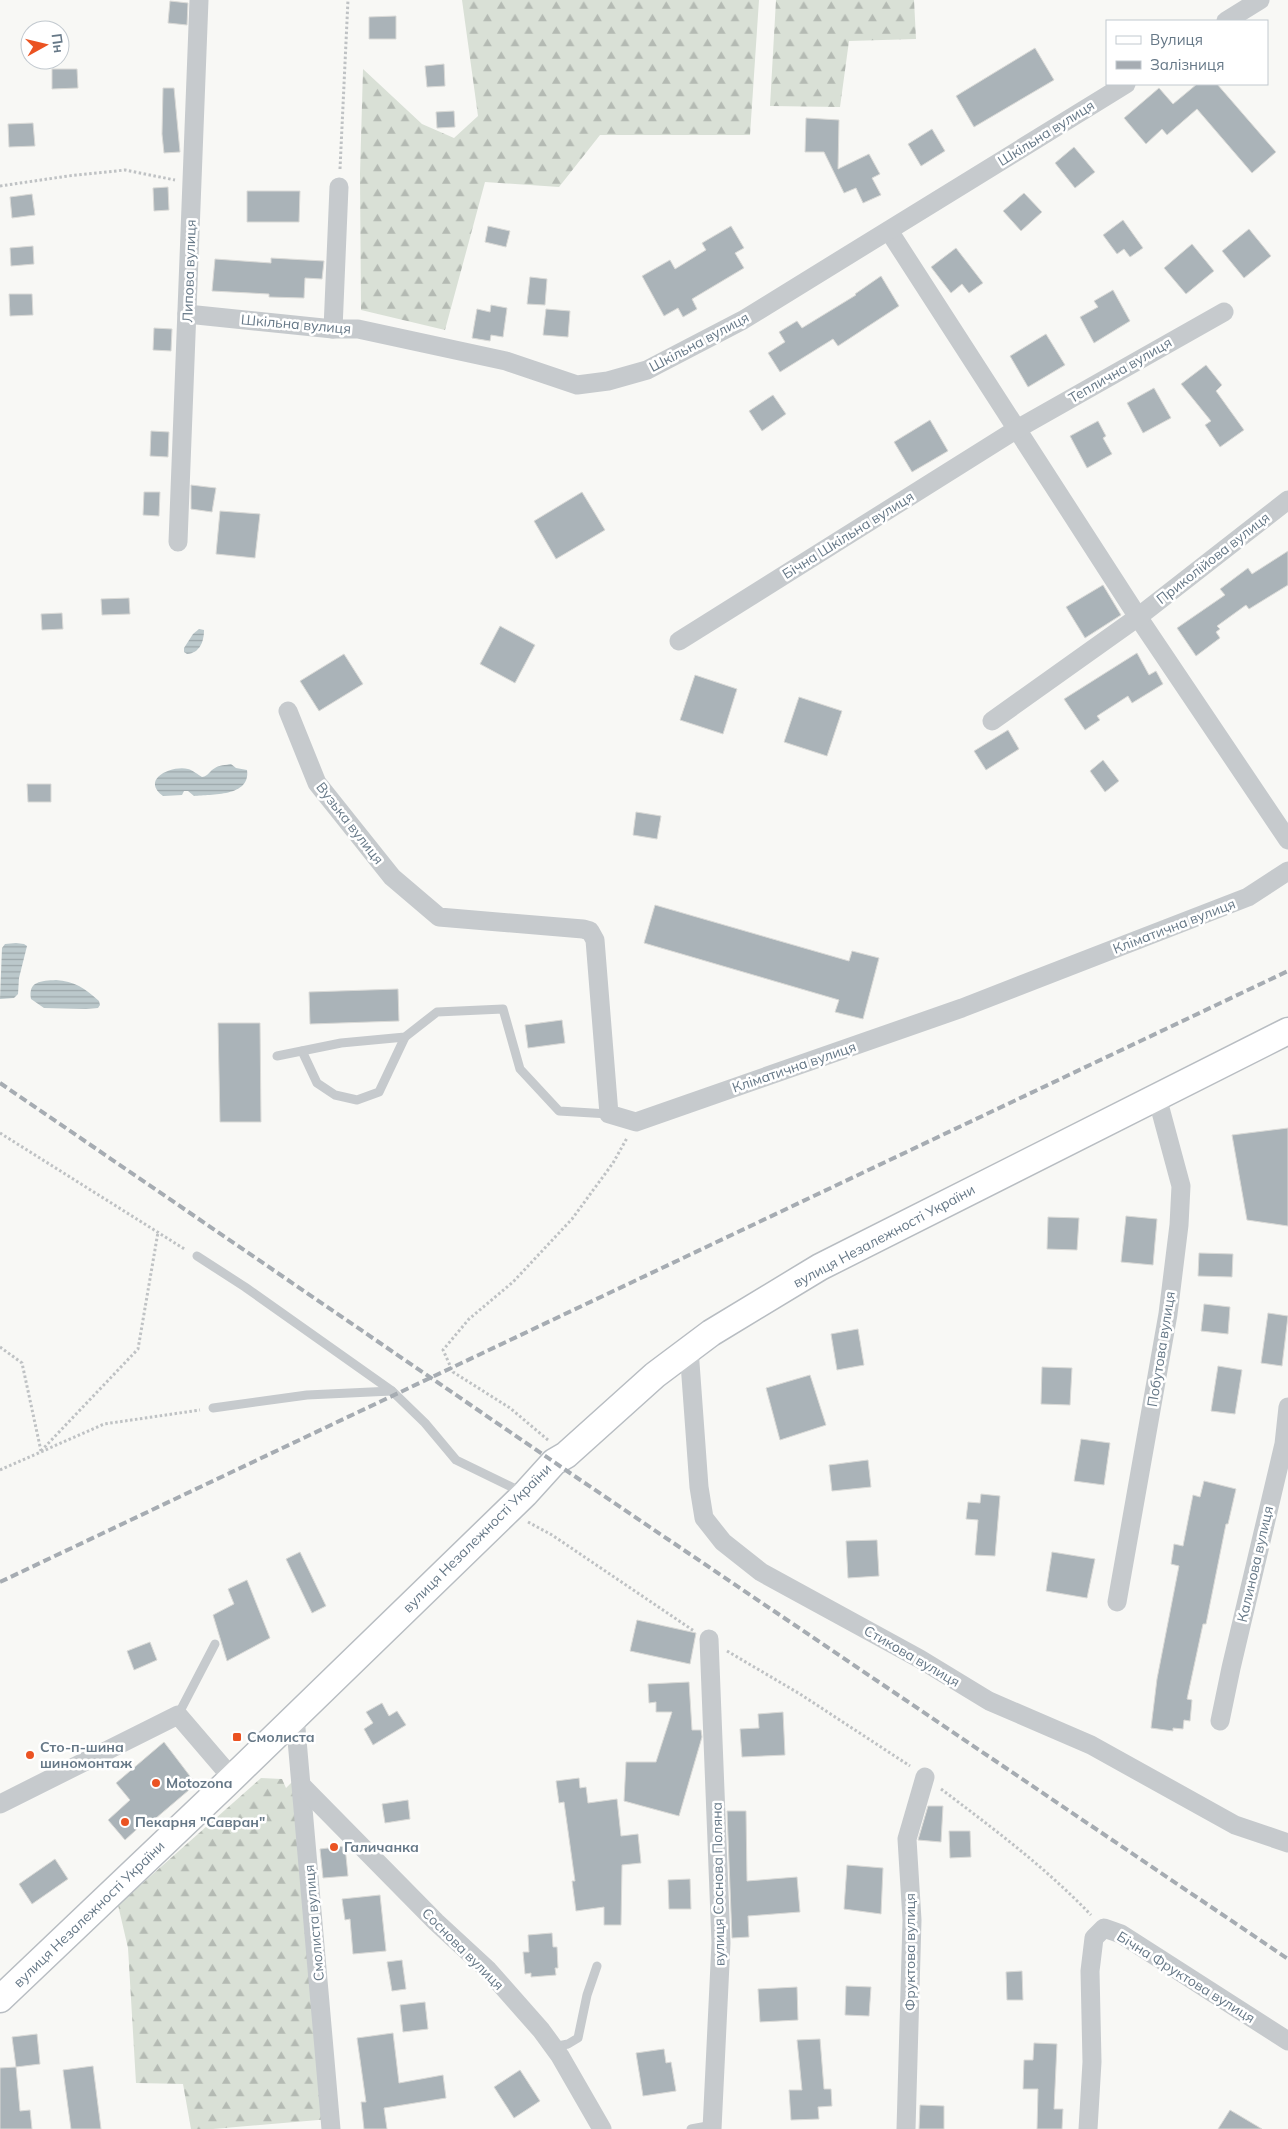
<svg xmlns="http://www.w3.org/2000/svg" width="1288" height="2129" font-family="Mulish,sans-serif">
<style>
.forest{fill:url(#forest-firs)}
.water{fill:url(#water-rules)}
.building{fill:#aab3b8;stroke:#dadad7}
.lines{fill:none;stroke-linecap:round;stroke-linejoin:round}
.secondary-casing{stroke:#b8bdc2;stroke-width:29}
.path{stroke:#bfc2c4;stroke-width:3;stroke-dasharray:2.5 2.5;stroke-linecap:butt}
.service{stroke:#c6cacd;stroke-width:9}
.minor{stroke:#c6cacd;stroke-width:19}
.secondary{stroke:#fff;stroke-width:26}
.rail{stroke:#a6acb2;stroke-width:4;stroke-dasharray:8 4;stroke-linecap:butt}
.poi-dot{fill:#eb5322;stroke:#fff;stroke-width:2}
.labels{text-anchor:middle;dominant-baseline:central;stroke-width:5;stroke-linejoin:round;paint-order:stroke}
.street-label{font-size:14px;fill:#667887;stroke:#fff}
.poi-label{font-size:14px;font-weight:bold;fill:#667887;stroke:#fff;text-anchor:start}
</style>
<defs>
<pattern id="forest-firs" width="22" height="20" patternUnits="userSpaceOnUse" patternTransform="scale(1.25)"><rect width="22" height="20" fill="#d9e0d6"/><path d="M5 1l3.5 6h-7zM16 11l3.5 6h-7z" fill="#b4bab3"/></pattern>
<pattern id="water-rules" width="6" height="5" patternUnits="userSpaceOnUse" patternTransform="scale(1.25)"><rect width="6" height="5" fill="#bbc8cb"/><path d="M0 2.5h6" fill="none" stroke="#9ca7aa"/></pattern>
</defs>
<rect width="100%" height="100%" fill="#f8f8f5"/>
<g class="forest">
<path d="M462 0H759L750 135H600L559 187 485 182 445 330 361 310 360 174 363 69 422 124 454 138 478 116Z"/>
<path d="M776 0H914L916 39 849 41 840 107 770 106Z"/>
<path d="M301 1773 330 2119 213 2129H191L183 2084 136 2083 128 1948 118 1905 261 1778 282 1779 286 1788Z"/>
</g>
<g class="water">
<path d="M199 629 204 630C204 641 200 653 187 654L184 652V648L193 634Z"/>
<path d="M231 764 236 768 247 770C251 797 211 794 194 796L188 791H184L182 795 163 796C140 779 172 765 188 769 193 770 198 775 202 777 209 776 209 771 215 768 219 765 226 765 231 764Z"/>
<path d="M16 943 24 944 27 946 19 978 18 994 14 998 0 999 2 948 5 944Z"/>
<path d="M56 980C74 981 85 988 99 1001L100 1005 98 1008 86 1009 44 1008 31 999C28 981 41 981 56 980Z"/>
</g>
<g class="building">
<path d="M170 1 188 3 187 25 168 23Z"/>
<path d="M396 16V39H369V17Z"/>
<path d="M1035 48 1054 80 974 127 956 96Z"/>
<path d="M444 64 445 86 427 87 425 66Z"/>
<path d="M52 69H77L78 88 52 89Z"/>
<path d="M1197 84H1217L1276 152 1252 173 1197 109 1167 135 1162 129 1146 144 1124 118 1159 88 1173 104Z"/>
<path d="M163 88H174L180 152 164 153 162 134Z"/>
<path d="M454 111 455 127 437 128 436 112Z"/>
<path d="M806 118 839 120 838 169 869 154 880 174 872 178 881 195 863 203 856 188 844 193 824 152H805Z"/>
<path d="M33 123 35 146 9 147 8 124Z"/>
<path d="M932 129 945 151 921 166 908 144Z"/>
<path d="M1074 147 1095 172 1075 188 1055 163Z"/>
<path d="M168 187 169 210 154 211 153 188Z"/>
<path d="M247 191H300L299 222H247Z"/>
<path d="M1024 193 1042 212 1021 231 1003 211Z"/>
<path d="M32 194 35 215 12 218 10 197Z"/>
<path d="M1123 220 1143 248 1130 257 1124 249 1117 254 1103 235Z"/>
<path d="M488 226 510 231 506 247 485 242Z"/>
<path d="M731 226 744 248 735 253 744 268 692 299 697 309 683 317 678 308 664 316 642 276 670 260 675 269 706 250 702 243Z"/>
<path d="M1249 229 1271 256 1244 278 1222 251Z"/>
<path d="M1192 244 1214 271 1186 294 1164 268Z"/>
<path d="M33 246 34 264 11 266 10 248Z"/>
<path d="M956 248 983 283 969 293 962 284 951 293 931 267Z"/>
<path d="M271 258 324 261 322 279 305 278 304 298 269 297V294L212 291 215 259 271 263Z"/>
<path d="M881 276 899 306 838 346 833 339 780 372 768 353 785 342 779 332 797 321 802 328 856 295 855 294Z"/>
<path d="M530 277 547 279 545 305 527 304Z"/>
<path d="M1113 290 1130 321 1094 343 1080 317 1098 307 1094 301Z"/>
<path d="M9 294H32L33 315 10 316Z"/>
<path d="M491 305 507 308 503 337 491 335 490 341 472 338 477 309 490 312Z"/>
<path d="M546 309 570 311 568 337 543 335Z"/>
<path d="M154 328 172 329 171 351 153 350Z"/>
<path d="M1046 334 1065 365 1028 387 1010 356Z"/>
<path d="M1206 365 1222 385 1216 391 1244 430 1220 447 1205 425 1211 421 1181 384Z"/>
<path d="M1154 388 1171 418 1143 433 1127 403Z"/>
<path d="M773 395 786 414 762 431 749 411Z"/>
<path d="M930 420 948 451 912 472 894 442Z"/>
<path d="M1098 421 1106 436 1103 438 1112 454 1087 468 1070 436Z"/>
<path d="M151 431 169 432 168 457 150 456Z"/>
<path d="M191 485 216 488 212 512 191 509Z"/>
<path d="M144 492H160L159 516 143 515Z"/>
<path d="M582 492 605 530 556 559 534 521Z"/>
<path d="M220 511 260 514 255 558 216 554Z"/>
<path d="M1288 551V585L1249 609 1246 605 1217 626 1220 629 1216 632 1220 638 1196 656 1177 628 1225 595 1220 589 1248 568 1252 574Z"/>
<path d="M1103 585 1121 615 1085 638 1066 607Z"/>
<path d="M129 598 130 614 102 615 101 599Z"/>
<path d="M62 613 63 629 42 630 41 614Z"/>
<path d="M500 626 535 645 515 683 480 664Z"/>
<path d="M1137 653 1149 675 1156 671 1163 684 1132 703 1128 696 1097 716 1100 720 1085 730 1064 699Z"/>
<path d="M344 654 363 684 319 711 300 681Z"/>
<path d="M695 675 737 689 723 734 680 720Z"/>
<path d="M799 697 842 711 827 756 784 742Z"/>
<path d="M1008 730 1019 749 986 770 974 751Z"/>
<path d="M1103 760 1119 781 1105 792 1090 771Z"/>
<path d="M27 784H51V802H28Z"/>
<path d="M636 812 661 816 657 839 633 835Z"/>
<path d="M655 905 849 961 852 951 879 958 863 1019 835 1012 839 1000 644 943Z"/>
<path d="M398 989 399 1021 310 1024 309 992Z"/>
<path d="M562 1020 565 1043 528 1048 525 1025Z"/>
<path d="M218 1023H260L261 1122H220Z"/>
<path d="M1288 1128V1226L1247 1220 1232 1135Z"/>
<path d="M1126 1216 1157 1219 1153 1265 1121 1262Z"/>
<path d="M1048 1217 1079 1218 1077 1250 1047 1249Z"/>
<path d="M1199 1253 1233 1254 1232 1277 1198 1276Z"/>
<path d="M1204 1304 1230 1307 1228 1334 1201 1331Z"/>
<path d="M1268 1313 1288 1316 1282 1366 1261 1363Z"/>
<path d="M858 1329 864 1365 837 1370 831 1334Z"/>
<path d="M1218 1366 1242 1370 1235 1414 1211 1411Z"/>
<path d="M1042 1367 1072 1368 1070 1405 1041 1404Z"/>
<path d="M810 1375 826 1425 780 1440 766 1388Z"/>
<path d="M1081 1439 1110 1443 1104 1485 1074 1481Z"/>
<path d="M868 1460 871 1487 832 1491 829 1465Z"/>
<path d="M1204 1481 1236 1489 1228 1524H1226L1206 1624H1203L1187 1699 1192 1700 1190 1721 1184 1720 1183 1729 1173 1728V1731L1151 1728 1157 1679 1179 1566 1171 1564 1174 1544 1183 1546 1193 1495 1200 1497Z"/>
<path d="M981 1494 1000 1496 995 1556 975 1555 978 1520 966 1519 968 1502 980 1503Z"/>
<path d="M877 1540 879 1576 848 1578 846 1541Z"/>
<path d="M300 1552 326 1606 312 1613 286 1559Z"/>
<path d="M1052 1552 1095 1559 1087 1598 1046 1591Z"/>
<path d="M247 1580 270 1638 227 1661 213 1615 234 1604 228 1589Z"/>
<path d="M637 1620 696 1633 690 1664 630 1651Z"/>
<path d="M150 1642 157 1660 134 1670 127 1651Z"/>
<path d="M689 1682 692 1730H701L702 1737 679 1816 624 1801 626 1762H656L672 1712H656V1702L649 1703 648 1684Z"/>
<path d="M382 1703 389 1716 397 1711 406 1725 373 1745 364 1729 373 1723 366 1712Z"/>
<path d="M783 1712 785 1755 742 1757 740 1729 759 1728 758 1714Z"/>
<path d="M164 1742 196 1784 149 1824 146 1821 125 1840 108 1820 130 1800 116 1783Z"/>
<path d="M579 1778 580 1788 586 1787 588 1803 617 1799 621 1836 638 1834 641 1863 622 1865 621 1925H604V1907L576 1911 572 1881H575L564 1802 559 1803 556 1781Z"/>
<path d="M408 1800 410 1819 385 1823 382 1804Z"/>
<path d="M928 1806H943L941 1842 918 1840Z"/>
<path d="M727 1811H746L747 1881 797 1877 800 1912 748 1916 749 1937 732 1938Z"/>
<path d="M949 1831H970L971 1857 950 1858Z"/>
<path d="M345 1846 348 1876 323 1878 320 1849Z"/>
<path d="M55 1859 68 1879 32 1904 19 1884Z"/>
<path d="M847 1865 883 1868 881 1914 844 1909Z"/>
<path d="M690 1879 691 1909H669L668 1880Z"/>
<path d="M380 1895 386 1951 353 1954 350 1919 345 1920 342 1899Z"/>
<path d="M552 1933 553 1947H557L558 1968H555L556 1975 531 1977V1973L525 1974 523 1952H529L528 1935Z"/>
<path d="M402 1960 406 1989 392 1991 387 1962Z"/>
<path d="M1022 1971 1023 2000H1007L1006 1972Z"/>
<path d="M846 1986 871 1987 869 2016 845 2015Z"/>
<path d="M797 1987 798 2020 760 2022 758 1989Z"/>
<path d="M425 2002 428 2029 403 2032 400 2005Z"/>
<path d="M393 2033 399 2083 443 2075 446 2098 384 2108 387 2129H364L361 2102H366L357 2038Z"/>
<path d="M37 2034 40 2064 16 2067 12 2037Z"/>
<path d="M820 2039 824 2089H831L832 2106 818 2107 819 2119 791 2120 789 2090H802L797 2040Z"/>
<path d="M1034 2043 1057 2044 1054 2109H1063L1062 2129H1037L1038 2089H1023L1024 2060H1033Z"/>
<path d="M664 2049 666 2063 671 2062 676 2091 643 2096 636 2053Z"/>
<path d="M93 2066 101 2129H71L63 2070Z"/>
<path d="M16 2067 20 2111 30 2110 32 2129H0V2068Z"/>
<path d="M520 2070 540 2101 514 2118 494 2087Z"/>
<path d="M920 2105 944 2106V2129H919Z"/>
<path d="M1230 2110 1262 2129H1218Z"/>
</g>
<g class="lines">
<defs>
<path id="secondary" d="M0 1999 226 1784 525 1494 554 1462 566 1455 655 1375 711 1333 820 1267 1288 1031"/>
</defs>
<use href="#secondary" class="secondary-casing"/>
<g class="path">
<path d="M340 169 348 0"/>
<path d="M0 186 68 176 125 170 175 180"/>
<path d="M0 1133 186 1250"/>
<path d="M0 1347 22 1363 41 1451"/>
<path d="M548 1440 510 1408 453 1372 443 1350 469 1319 513 1282 572 1219 613 1163 627 1138"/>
<path d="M41 1451 138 1349 158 1232"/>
<path d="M0 1470 104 1424 200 1410"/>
<path d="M528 1522 552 1535 694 1631"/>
<path d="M727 1651 800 1694 910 1766"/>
<path d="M941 1789C994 1829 1046 1868 1091 1915"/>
</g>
<g class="service">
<path d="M302 1051 317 1083 335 1095 357 1100 379 1092 405 1037"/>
<path d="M277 1056 341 1043 405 1037 437 1012 503 1009 520 1069 559 1111 609 1114"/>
<path d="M197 1256 245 1287 392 1391 425 1423 456 1460 522 1492"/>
<path d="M213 1408 307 1395 392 1391"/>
<path d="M178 1715 215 1644"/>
<path d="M553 2047 568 2044 578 2038 587 1995 597 1966"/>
<path d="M691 2129 713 2125"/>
</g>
<g class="minor">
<path d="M1226 21 1260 0"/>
<path d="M889 231 1138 617 1288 840"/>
<path d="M187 314 333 329H358L506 361 577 385 608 381 647 370 743 320 1126 84"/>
<path d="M333 329 339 187"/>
<path d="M178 542 199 0"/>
<path d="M679 641 1017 429 1224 312"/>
<path d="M288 711 317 783 392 877 439 917 583 929 590 931 595 940 609 1114 636 1122 962 1008 1248 897 1288 871"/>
<path d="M992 721 1138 617 1288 500"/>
<path d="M689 1349 699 1487 704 1518 723 1542 761 1572 920 1659 989 1701 1091 1745 1235 1825 1288 1843"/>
<path d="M1117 1602 1168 1314 1179 1225 1181 1186 1157 1097"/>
<path d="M709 1639 721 1943 712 2129"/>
<path d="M295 1717 331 2129"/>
<path d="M1220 1721 1231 1668 1284 1444 1288 1407"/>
<path d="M302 1786 436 1922 488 1970 541 2030 560 2056 602 2129"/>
<path d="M0 1804 178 1715 232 1778"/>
<path d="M906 2129 912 1920 907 1839 925 1777"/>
<path d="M1088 2129 1092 2062 1090 1971 1094 1938 1104 1928 1121 1934 1288 2041"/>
</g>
<use href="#secondary" class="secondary"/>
<g class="rail">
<path d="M0 1083 570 1473 1288 1959"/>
<path d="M0 1582 1288 971"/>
</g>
</g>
<g class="poi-dot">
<rect x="232" y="1732" width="10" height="10" rx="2.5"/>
<circle cx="30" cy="1755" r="5"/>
<circle cx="156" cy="1783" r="5"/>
<circle cx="125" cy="1822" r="5"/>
<circle cx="334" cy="1847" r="5"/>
</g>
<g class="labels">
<g class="street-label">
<text transform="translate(1046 133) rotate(-32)">Шкільна вулиця</text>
<text transform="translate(189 271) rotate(-88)">Липова вулиця</text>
<text transform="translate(296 324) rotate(5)">Шкільна вулиця</text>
<text transform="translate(699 342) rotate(-28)">Шкільна вулиця</text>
<text transform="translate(1120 370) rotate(-30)">Теплична вулиця</text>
<text transform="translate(848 535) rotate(-32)">Бічна Шкільна вулиця</text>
<text transform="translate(1213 558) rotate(-38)">Приколійова вулиця</text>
<text transform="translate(350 823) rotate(52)">Вузька вулиця</text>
<text transform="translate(1174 926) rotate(-21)">Кліматична вулиця</text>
<text transform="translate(794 1067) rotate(-19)">Кліматична вулиця</text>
<text transform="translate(884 1236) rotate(-28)">вулиця Незалежності України</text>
<text transform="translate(1161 1349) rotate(-81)">Побутова вулиця</text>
<text transform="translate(477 1538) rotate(-45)">вулиця Незалежності України</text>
<text transform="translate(1255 1564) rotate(-77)">Калинова вулиця</text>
<text transform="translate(912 1656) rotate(30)">Стикова вулиця</text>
<text transform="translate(718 1884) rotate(-91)">вулиця Соснова Поляна</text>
<text transform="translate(89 1914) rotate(-44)">вулиця Незалежності України</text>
<text transform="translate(314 1923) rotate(-95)">Смолиста вулиця</text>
<text transform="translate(463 1949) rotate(45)">Соснова вулиця</text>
<text transform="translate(910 1952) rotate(-90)">Фруктова вулиця</text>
<text transform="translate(1186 1977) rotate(32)">Бічна Фруктова вулиця</text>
</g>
<g class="poi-label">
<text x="247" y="1737">Смолиста</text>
<text x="40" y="1747">Сто-п-шина<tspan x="40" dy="16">шиномонтаж</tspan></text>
<text x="166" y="1783">Motozona</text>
<text x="135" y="1822">Пекарня "Савран"</text>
<text x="344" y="1847">Галичанка</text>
</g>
</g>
<rect x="1106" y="20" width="162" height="65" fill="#ffffff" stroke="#c2c9cf"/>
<rect x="1116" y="36" width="25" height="8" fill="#ffffff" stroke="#c2c9cf"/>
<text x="1150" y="45" font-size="15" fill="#667887">Вулиця</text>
<rect x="1116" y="61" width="25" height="8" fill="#a6acb2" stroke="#c2c9cf"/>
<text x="1150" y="70" font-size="15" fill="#667887">Залізниця</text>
<g transform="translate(45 45) rotate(82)"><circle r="24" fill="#ffffff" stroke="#c2c9cf"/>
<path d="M0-4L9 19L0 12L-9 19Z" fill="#eb5322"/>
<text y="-8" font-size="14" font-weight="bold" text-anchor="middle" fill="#667887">Пн</text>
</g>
</svg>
